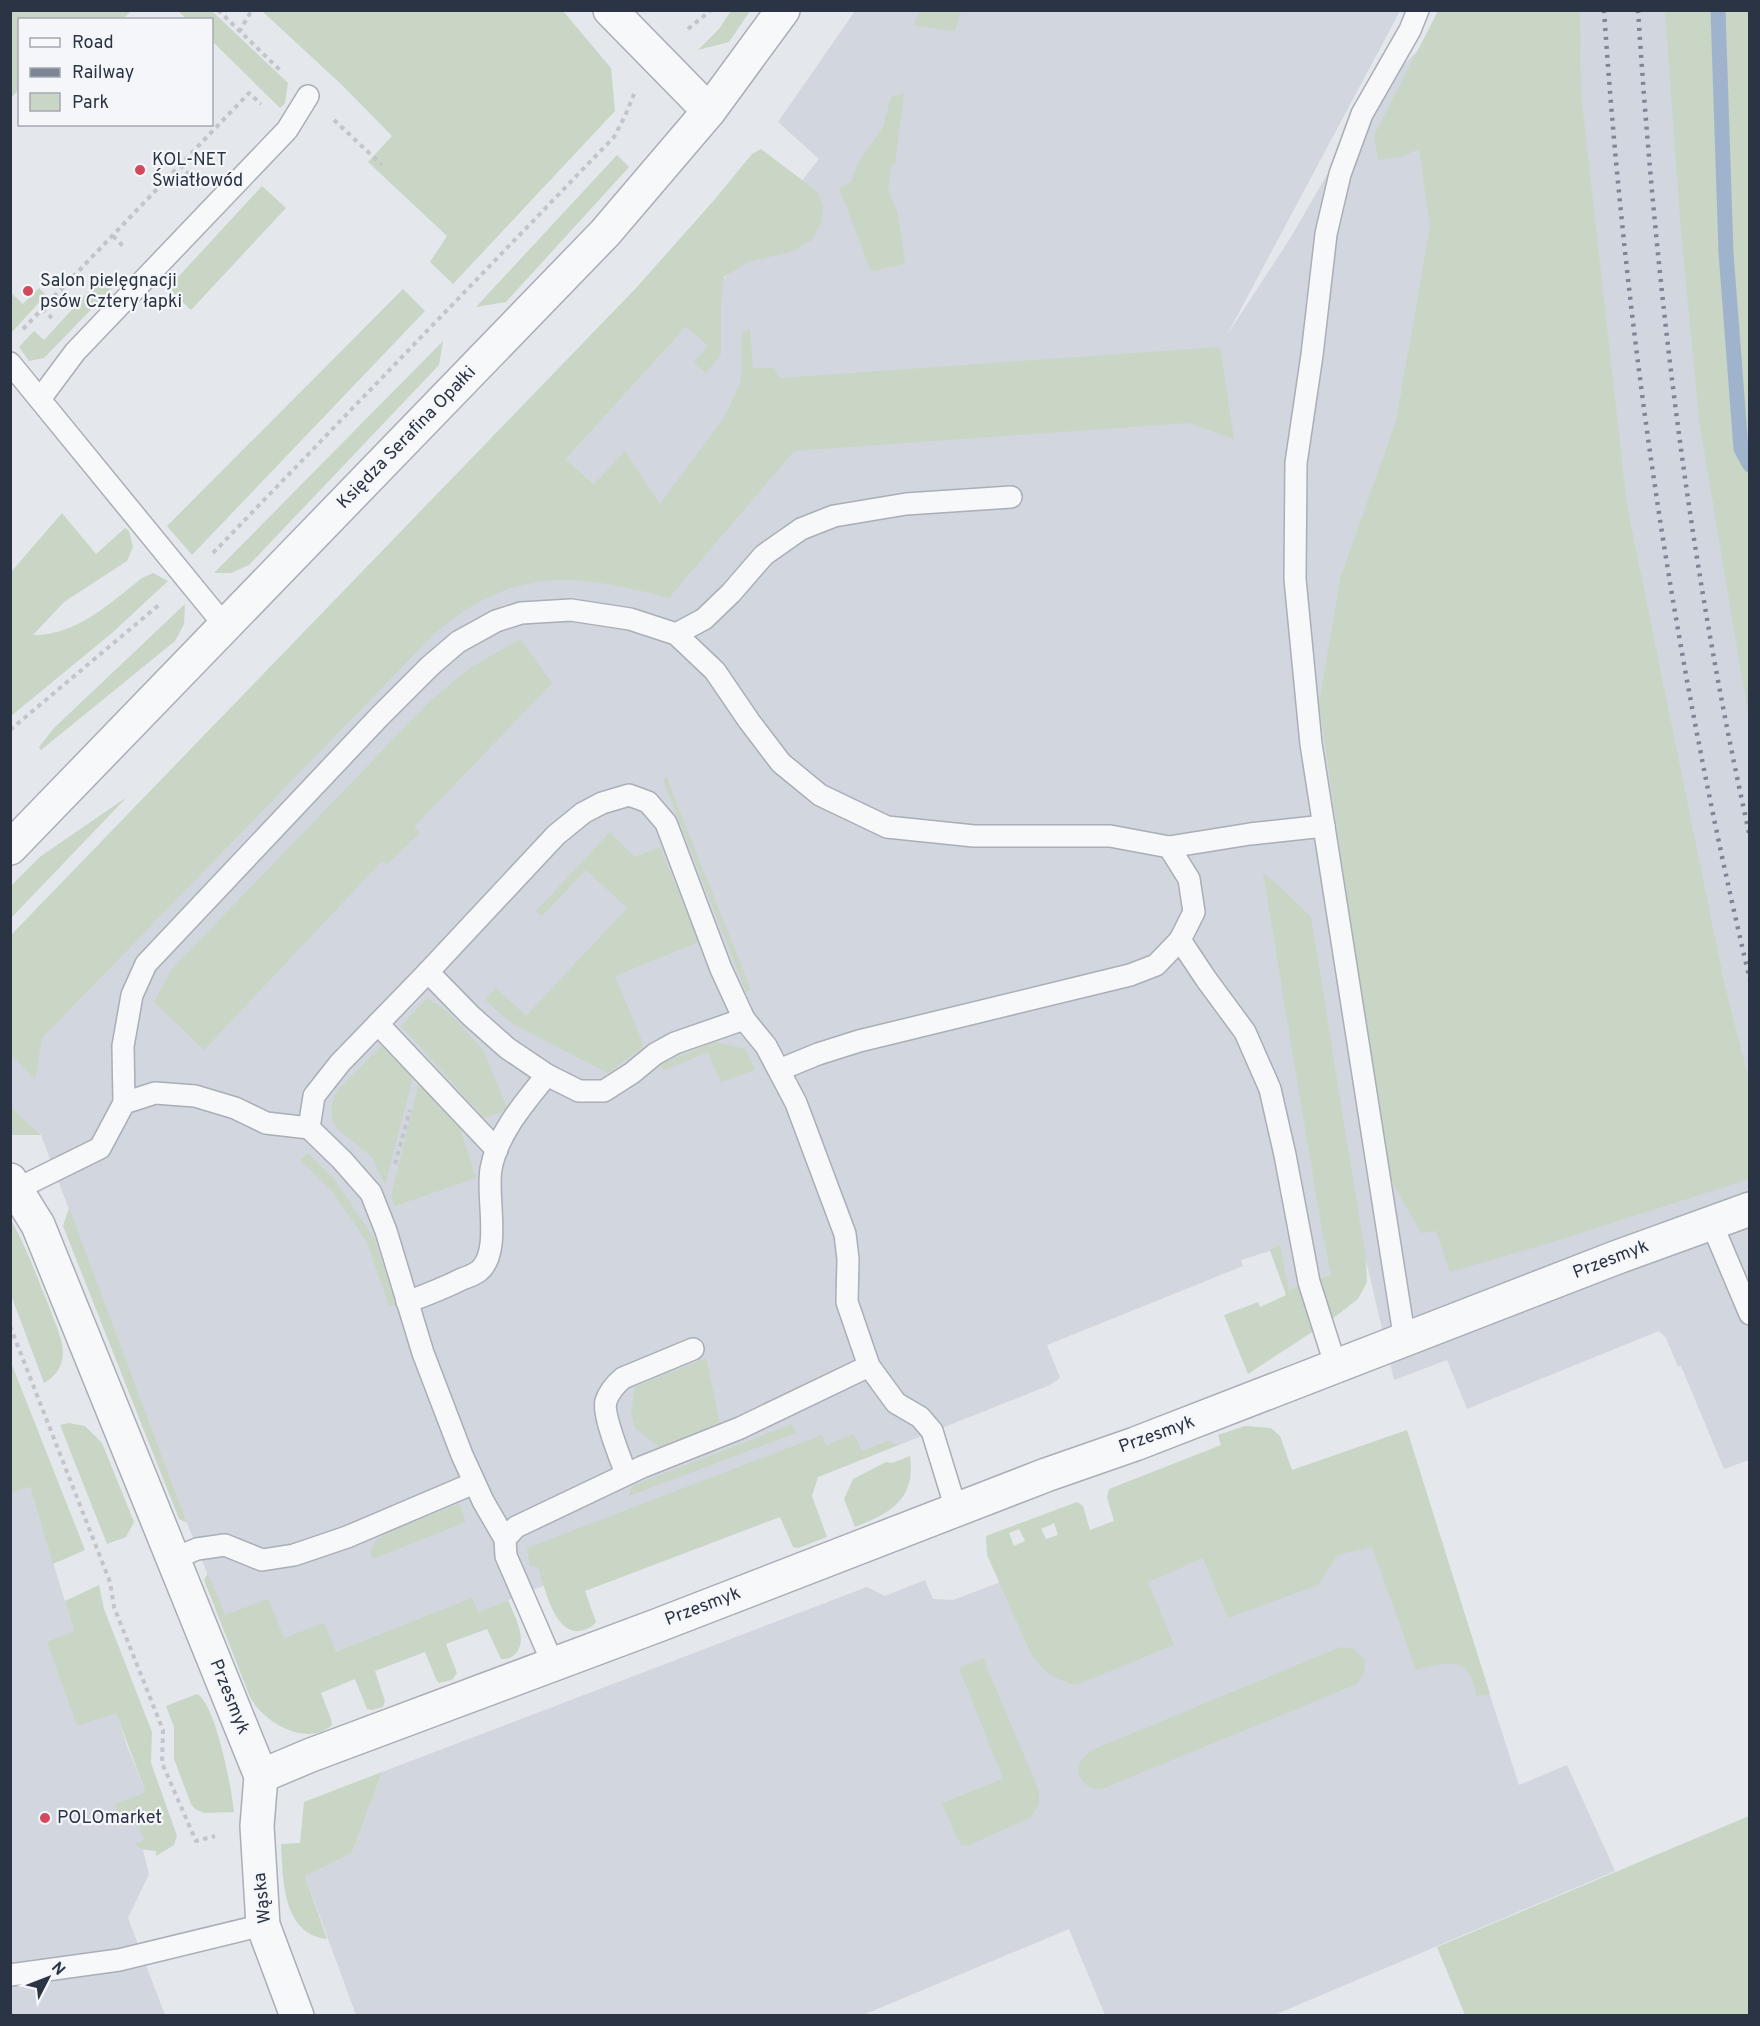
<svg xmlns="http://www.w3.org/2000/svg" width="1760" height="2026" font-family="Overpass,sans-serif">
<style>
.built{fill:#d2d6de}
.green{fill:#c9d6c5;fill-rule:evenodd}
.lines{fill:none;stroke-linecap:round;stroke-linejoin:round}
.stream{stroke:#9fb4cc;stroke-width:15}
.service-casing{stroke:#a9aeb7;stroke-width:24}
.minor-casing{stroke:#a9aeb7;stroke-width:36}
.tertiary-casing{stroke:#a9aeb7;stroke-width:36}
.path{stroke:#c2c5cb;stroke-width:4;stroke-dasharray:4.5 4.5;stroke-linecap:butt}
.service{stroke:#f7f8fa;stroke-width:21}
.minor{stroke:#f7f8fa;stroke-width:33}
.tertiary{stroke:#f7f8fa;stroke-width:33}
.rail{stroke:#7d8696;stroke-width:4.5;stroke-dasharray:3 6;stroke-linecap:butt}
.poi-dot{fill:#d1495b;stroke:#f4f6f9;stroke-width:2}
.labels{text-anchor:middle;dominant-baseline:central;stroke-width:4.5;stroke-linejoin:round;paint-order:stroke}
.poi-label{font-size:18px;fill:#2b3445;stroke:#f4f6f9;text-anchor:start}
.street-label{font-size:18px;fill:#2b3445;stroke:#f4f6f9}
</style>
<rect width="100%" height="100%" fill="#e4e7ec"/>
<g class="built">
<path d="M855 11H1400L1227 335 1291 237 1374 93 1455 15 1456 11H1749V1460L1724 1469 1681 1366 1678 1367 1666 1338 1659 1331 1467 1409 1447 1360 1394 1380 1366 1260 1289 1290 1287 1295 1270 1251 1241 1260 1243 1266 1047 1345 1060 1378 1050 1385 478 1612 257 1697 187 1523 41 1135 11 1107 10 1029 546 476 637 522 566 459 686 327 819 159 778 122Z"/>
<path d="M1291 1473 1419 1475 1519 1785 1567 1765 1615 1871 1272 2016 1105 2015 1069 1929 863 2015H356L305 1876 352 1853 382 1772 867 1587 885 1596 925 1580 933 1599 953 1600Z"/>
<path d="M30 1487 74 1631 88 1626 127 1746 145 1790V1793L131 1798 145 1841 141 1842 149 1874 128 1918 165 2015 11 2016 10 1493Z"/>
</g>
<g class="green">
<path d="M11 10H131V11L123 19 20 20 19 89 11 98Z"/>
<path d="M180 10 212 11 288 83 285 103 280 108 212 41V20L187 19 179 12Z"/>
<path d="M262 11H563L611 68 615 111 453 284 430 262 447 236 368 162 392 136 343 86Z"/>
<path d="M731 11H750L729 42 698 50 719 29Z"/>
<path d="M920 11V10L961 11 955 31 913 25Z"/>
<path d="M1438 11H1580L1581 94 1627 506 1724 982 1749 1080V1179L1553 1242 1450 1272 1436 1231 1421 1233 1386 1171 1319 702 1341 576 1396 421 1430 227 1419 149 1403 156 1378 160 1374 135Z"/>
<path d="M1665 11H1749V718L1699 419 1681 231Z"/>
<path d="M904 93 895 164H892L888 190 898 214 905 264 871 271 839 188 851 182 858 163 883 127 891 97Z"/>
<path d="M761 149 818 192 823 207 821 222 812 240 791 252 748 262 724 277 721 301V354L706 373 694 362 708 346 686 327 566 459 594 484 625 451 660 504 724 418 741 381 742 333 750 329 753 368H774L780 378 1220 347 1234 439 1188 423 794 451 669 598C572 572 513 566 433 635L42 1038 35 1079 11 1055V935L637 287 715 199 752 154Z"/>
<path d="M617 155 629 167 506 302 476 307Z"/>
<path d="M262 186 286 208 191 310 168 288Z"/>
<path d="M101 278 112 288 44 358 29 361 19 347 34 331 44 340Z"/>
<path d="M39 288 46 295 11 333V293L23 304Z"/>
<path d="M403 289 425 311 192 555 167 526Z"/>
<path d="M443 341 439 365 249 565 231 573H214Z"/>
<path d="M62 513 96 554 125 528 129 531 133 547 127 561 64 602 33 635C76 636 110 603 142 578L153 573 168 581 112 633 11 716V572Z"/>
<path d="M185 604 184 624 175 641 41 750 39 747 54 728Z"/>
<path d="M520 639 552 683 414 827 420 833 387 864 382 861 204 1050 154 1002 172 969 431 700 470 668Z"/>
<path d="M667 777 671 789 751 990 746 992 666 788 663 778Z"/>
<path d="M127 797 11 918V886L41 856Z"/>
<path d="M610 832 635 857 660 847 699 942 615 976 642 1041V1048L608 1073 513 1024 485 1000 496 988 526 1016 627 908 586 870 542 916 536 911Z"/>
<path d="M1263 873 1277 884 1311 917 1366 1260 1367 1282 1358 1299 1332 1319 1248 1374 1224 1315 1258 1302 1260 1307 1286 1295 1270 1250 1280 1245 1289 1290 1331 1274 1322 1230Z"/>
<path d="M427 998 449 1013 483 1050 508 1110 484 1118 401 1026Z"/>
<path d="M714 1042 746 1049 755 1070 721 1082 708 1052 663 1071 661 1064Z"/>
<path d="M382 1045 413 1077 385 1185 373 1158 336 1128 332 1119 331 1108 336 1092Z"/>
<path d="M419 1083 459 1126 476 1178 395 1206 391 1196Z"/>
<path d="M10 1107H11L41 1135H11Z"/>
<path d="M308 1153 335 1180 375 1240 396 1305 389 1306 367 1242 332 1191 300 1160Z"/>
<path d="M69 1208 187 1523 179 1519 63 1226Z"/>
<path d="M11 1220C27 1249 38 1279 50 1309 55 1324 63 1338 63 1354 62 1367 55 1377 44 1383L11 1295Z"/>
<path d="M706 1358 720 1424 659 1447 635 1428 631 1413 635 1387Z"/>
<path d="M10 1360 85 1550 53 1564 30 1487 11 1493Z"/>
<path d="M69 1423 85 1426 102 1443 134 1522 126 1537 107 1544 60 1425Z"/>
<path d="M792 1424 796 1433 629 1496 631 1488 634 1485Z"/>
<path d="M1245 1426 1271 1428 1280 1436 1292 1470 1407 1430 1490 1694 1476 1696C1471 1655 1448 1661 1416 1670L1372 1547 1337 1555 1318 1585 1228 1618 1203 1558 1148 1582 1174 1645 1076 1685C1056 1680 1043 1672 1031 1654L987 1555 986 1536 1077 1502 1083 1506 1090 1530 1114 1521 1107 1497 1109 1489 1221 1445 1218 1435ZM1054 1523 1058 1535 1046 1539 1041 1529ZM1019 1529 1025 1541 1014 1546 1009 1533Z"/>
<path d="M854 1434 862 1451 887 1441 898 1445 818 1477 812 1496 827 1537 798 1548 793 1547 780 1517 585 1591 596 1622C592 1627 586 1630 579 1631 554 1634 544 1585 538 1567L530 1566 527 1548 822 1435 826 1445Z"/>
<path d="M910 1456C916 1500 890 1513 855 1527L844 1499 853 1479 886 1462 892 1463Z"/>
<path d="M459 1504 466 1522 373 1559 370 1553 375 1542 386 1533Z"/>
<path d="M208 1573 225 1615 268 1599 284 1638 324 1623 336 1652 472 1598 478 1612 508 1600C514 1616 530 1640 514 1655 510 1659 506 1659 501 1659L487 1629 446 1644 457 1673 452 1680 439 1683 436 1679 425 1652 375 1671 385 1701 383 1707 372 1710 367 1709 355 1679 321 1693 331 1719 332 1725C307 1748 263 1722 250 1697L204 1580Z"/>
<path d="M99 1585 104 1609 152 1732 151 1763 177 1836 174 1845 156 1856V1851C148 1850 140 1850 135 1844L144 1840 134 1811 119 1816 115 1804 144 1793 145 1790 116 1713 77 1726 47 1642 74 1631 65 1601Z"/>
<path d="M1341 1647 1354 1649 1365 1660 1364 1673 1357 1684 1104 1788C1090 1792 1075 1780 1079 1765 1081 1759 1087 1754 1092 1750Z"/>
<path d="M983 1658 1039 1791V1804L1030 1818 969 1845H962L956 1837 942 1803 1003 1779 959 1668Z"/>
<path d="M197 1694C216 1704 232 1790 234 1812L204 1813 195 1809 191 1804 174 1759V1727L166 1706Z"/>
<path d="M382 1772 352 1853 305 1876 327 1939C282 1934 283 1879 281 1844L300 1843 304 1802Z"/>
<path d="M1749 1816V2015H1465L1437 1947Z"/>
</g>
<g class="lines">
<path class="stream" d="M1718 10 1726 253 1741 449 1750 465"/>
<defs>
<g id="service">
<path d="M10 363 225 626"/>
<path d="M40 399 75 352 287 130 308 96"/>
<path d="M676 634 704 619 731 593 764 555 801 529 834 516 906 504 1011 497"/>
<path d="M1169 847 1250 834 1324 826"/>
<path d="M1180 940 1206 979 1245 1032 1270 1089 1285 1155 1309 1282 1336 1367"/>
<path d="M428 972 471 1016 507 1048 547 1075 579 1091H604L632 1073 655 1054 675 1043 744 1019"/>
<path d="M378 1024 497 1150"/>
<path d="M124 1103 123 1046 132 995 146 964 379 717 430 666 458 642 496 621 521 613 571 610 630 619 676 634 715 671 749 721 781 763 820 795 887 827 974 836H1110L1169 847 1189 879 1194 912 1180 940 1156 965 1130 975 859 1041 818 1054 779 1070"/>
<path d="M17 1189 100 1148 124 1103 155 1093 195 1096 235 1108 266 1123 309 1128"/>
<path d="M1711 1222 1750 1314"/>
<path d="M407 1302C426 1295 444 1288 462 1279 468 1277 475 1274 479 1271 502 1252 486 1197 491 1169 497 1134 525 1102 547 1075"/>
<path d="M1405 1341 1311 744 1295 579 1296 463 1312 355 1326 234 1340 174 1362 114 1410 30 1418 10"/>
<path d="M626 1474C621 1460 602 1414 606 1401 609 1392 616 1384 623 1378L693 1349"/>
<path d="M505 1539 483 1501 462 1455 423 1353 386 1231 371 1193 342 1160 309 1128 314 1096 340 1063 428 972 556 835 583 813 602 803 629 795 648 802 666 823 721 969 744 1019 766 1046 796 1103 845 1234 848 1259 847 1302 869 1366 896 1403 920 1417 932 1431 956 1509"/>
<path d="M173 1559 197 1549 225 1545 262 1560 294 1555 347 1537 474 1483"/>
<path d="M553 1664 506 1556 505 1539 516 1527 642 1467 740 1428 869 1366"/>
<path d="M10 1975 119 1960 263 1925"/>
</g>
<g id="minor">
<path d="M610 10 709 111"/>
<path d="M10 1180 38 1225 261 1776 257 1826 263 1925 297 2016"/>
<path d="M261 1776 311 1755 656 1626 1046 1475 1135 1444 1615 1258 1750 1209"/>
</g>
<path id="tertiary" d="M10 848 605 233 709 111 783 10"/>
</defs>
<use href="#service" class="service-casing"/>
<use href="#minor" class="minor-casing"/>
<use href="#tertiary" class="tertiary-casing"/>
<g class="path">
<path d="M218 10 282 72"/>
<path d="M688 29 711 10"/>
<path d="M239 32 252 10"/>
<path d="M334 120 382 165"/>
<path d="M180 165 192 177"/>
<path d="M113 236 124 247"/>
<path d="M42 309 53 319 55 317"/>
<path d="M23 329 249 93 261 104"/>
<path d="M213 553 614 137 625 116 634 94"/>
<path d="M10 730 160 604"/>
<path d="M395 1164 410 1110"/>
<path d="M10 1326 110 1582 114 1607 163 1730 162 1763 196 1841 215 1836"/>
</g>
<use href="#service" class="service"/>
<use href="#minor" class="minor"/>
<use href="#tertiary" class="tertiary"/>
<g class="rail">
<path d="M1604 10C1626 338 1674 661 1750 980"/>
<path d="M1638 10C1656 288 1689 565 1750 837"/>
</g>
</g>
<g class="poi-dot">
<circle cx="140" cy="170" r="6"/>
<circle cx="28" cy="291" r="6"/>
<circle cx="45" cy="1818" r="6"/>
</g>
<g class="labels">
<g class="poi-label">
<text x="152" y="160">KOL-NET<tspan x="152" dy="21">Światłowód</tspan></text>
<text x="40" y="281">Salon pielęgnacji<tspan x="40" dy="21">psów Cztery łapki</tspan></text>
<text x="57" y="1818">POLOmarket</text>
</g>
<g class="street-label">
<text transform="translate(407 438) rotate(-46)">Księdza Serafina Opałki</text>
<text transform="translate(1611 1260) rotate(-21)">Przesmyk</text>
<text transform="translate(1157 1435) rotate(-20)">Przesmyk</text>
<text transform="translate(703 1607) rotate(-21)">Przesmyk</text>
<text transform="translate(229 1697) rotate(68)">Przesmyk</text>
<text transform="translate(263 1898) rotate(-96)">Wąska</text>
</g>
</g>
<rect width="1760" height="2026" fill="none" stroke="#2b3445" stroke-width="24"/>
<rect x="18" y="18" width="195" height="108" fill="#f4f6f9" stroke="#a4a8b1" stroke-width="1.5"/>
<rect x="30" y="38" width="30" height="9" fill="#f7f8fa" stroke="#a4a8b1" stroke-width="1.5"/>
<text x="72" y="48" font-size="18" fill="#2b3445">Road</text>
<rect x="30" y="68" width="30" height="9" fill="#7d8696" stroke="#a4a8b1" stroke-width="1.5"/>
<text x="72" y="78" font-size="18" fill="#2b3445">Railway</text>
<rect x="30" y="93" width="30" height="18" fill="#c9d6c5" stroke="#a4a8b1" stroke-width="1.5"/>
<text x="72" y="108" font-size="18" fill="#2b3445">Park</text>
<g transform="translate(48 1978) rotate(48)" stroke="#f4f6f9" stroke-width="4.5" paint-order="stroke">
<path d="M0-4.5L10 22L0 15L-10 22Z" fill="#2b3445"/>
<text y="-9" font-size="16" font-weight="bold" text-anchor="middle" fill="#2b3445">N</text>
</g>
</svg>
